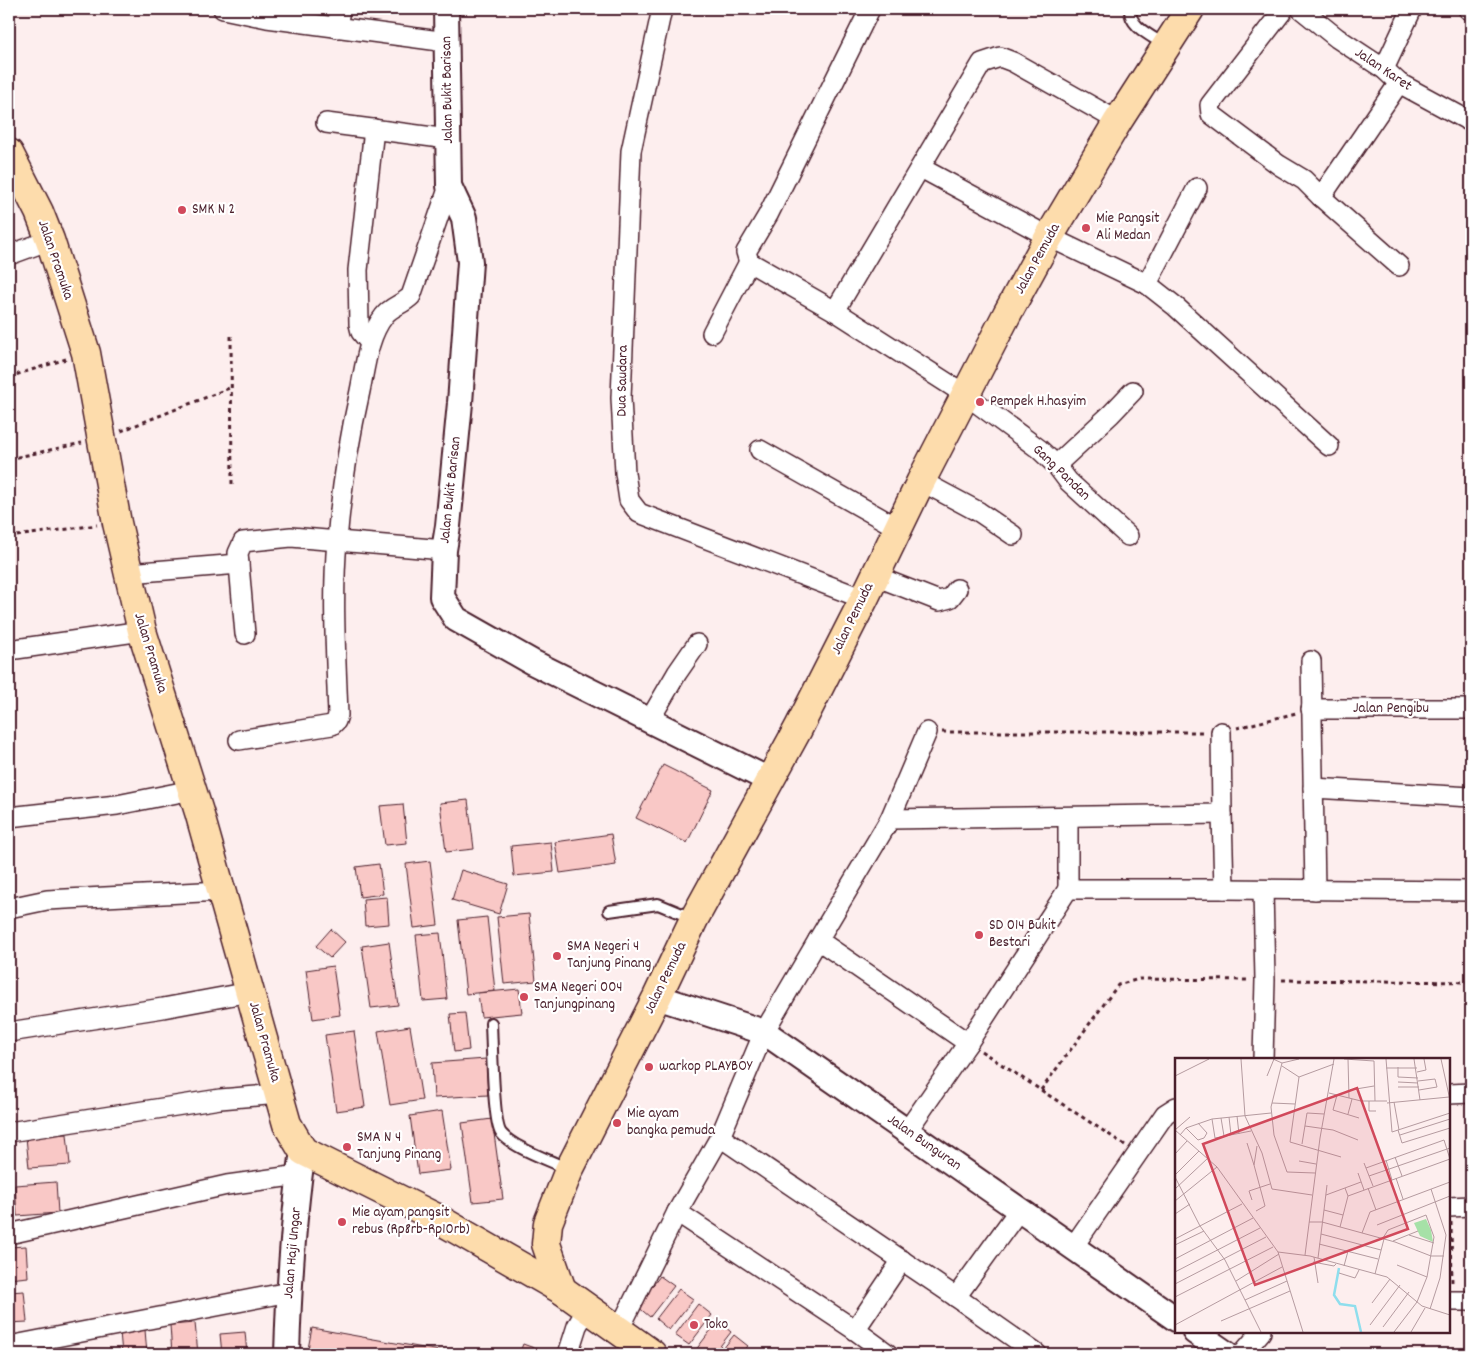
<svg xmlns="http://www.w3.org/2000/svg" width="1480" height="1363" font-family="Dekko,sans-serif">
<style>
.building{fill:#f9c8c6;stroke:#4a1f2b}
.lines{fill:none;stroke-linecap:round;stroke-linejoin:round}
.service-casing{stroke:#4a1f2b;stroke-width:14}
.minor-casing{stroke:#4a1f2b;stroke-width:22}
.tertiary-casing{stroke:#4a1f2b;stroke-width:28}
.primary-casing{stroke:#4a1f2b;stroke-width:31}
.path{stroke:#4a1f2b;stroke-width:3;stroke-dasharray:4 4;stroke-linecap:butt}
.service{stroke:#fff;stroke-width:10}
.minor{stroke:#fff;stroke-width:19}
.tertiary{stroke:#fff;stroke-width:24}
.primary{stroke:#fddcac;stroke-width:28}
.poi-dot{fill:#d1495b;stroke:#fff;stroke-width:2}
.labels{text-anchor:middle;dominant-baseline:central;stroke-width:4.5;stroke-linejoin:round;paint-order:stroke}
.street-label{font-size:15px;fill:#4a1f2b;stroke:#fff}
.poi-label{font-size:15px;fill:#4a1f2b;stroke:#fff;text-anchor:start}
.inset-river{fill:none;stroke:#8fdeed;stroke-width:2.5}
.inset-road{fill:none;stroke:#b59ba0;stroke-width:1}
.view{fill:#d1495b;fill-opacity:0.15;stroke:#d1495b;stroke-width:2.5}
.inset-edge{fill:none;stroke:#4a1f2b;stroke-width:2.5}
</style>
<rect width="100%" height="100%" fill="#fdeeee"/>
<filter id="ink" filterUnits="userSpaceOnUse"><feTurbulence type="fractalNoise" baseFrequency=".02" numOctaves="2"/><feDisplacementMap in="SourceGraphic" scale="10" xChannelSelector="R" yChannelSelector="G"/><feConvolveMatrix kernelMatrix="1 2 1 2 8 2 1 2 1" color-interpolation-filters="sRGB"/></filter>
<g filter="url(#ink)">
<g class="building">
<path d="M663 765 713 790 687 843 636 818Z"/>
<path d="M468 800 474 849 446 852 440 803Z"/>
<path d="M403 804 407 843 385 845 380 806Z"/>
<path d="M611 834 616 865 560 873 555 842Z"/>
<path d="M551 842 554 872 514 876 511 846Z"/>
<path d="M430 861 438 925 414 928 406 864Z"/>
<path d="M379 864 383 894 360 897 356 867Z"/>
<path d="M461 870 508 884 499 914 452 900Z"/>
<path d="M387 897 389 924 365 926 363 899Z"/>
<path d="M529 914 536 981 504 984 497 917Z"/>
<path d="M487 917 495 991 466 994 458 920Z"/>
<path d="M331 929 345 942 330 958 316 946Z"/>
<path d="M440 933 447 999 423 1001 416 935Z"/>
<path d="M389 942 398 1005 371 1008 362 946Z"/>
<path d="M333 966 340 1015 313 1019 306 970Z"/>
<path d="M519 989 522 1013 481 1017 478 993Z"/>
<path d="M465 1013 469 1050 454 1052 450 1014Z"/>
<path d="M410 1026 422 1100 390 1105 378 1031Z"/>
<path d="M354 1031 365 1107 336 1111 325 1035Z"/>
<path d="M486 1059 488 1095 434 1098 432 1063Z"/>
<path d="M442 1111 451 1170 418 1174 410 1116Z"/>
<path d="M492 1119 503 1199 473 1202 462 1123Z"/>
<path d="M67 1134 70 1165 29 1168 26 1137Z"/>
<path d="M56 1182 58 1213 17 1216 15 1185Z"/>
<path d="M26 1246 28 1277 9 1279V1247Z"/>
<path d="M660 1276 674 1286 650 1317 637 1306Z"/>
<path d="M679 1289 693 1299 669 1330 656 1319Z"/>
<path d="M24 1291 27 1322 9 1323V1292Z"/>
<path d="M698 1304 712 1315 689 1345 675 1335Z"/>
<path d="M718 1321 731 1332 714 1354H698L695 1351Z"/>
<path d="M195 1323 198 1354H172L170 1325Z"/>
<path d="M312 1328 457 1354H307Z"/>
<path d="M145 1330 147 1354H122L120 1332Z"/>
<path d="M245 1332 247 1354H222L220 1334Z"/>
<path d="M734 1335 748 1346 741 1354H719Z"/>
<path d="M523 1344 550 1354H519Z"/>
</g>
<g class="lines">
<defs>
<g id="service">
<path d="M1130 9C1129 27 1152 36 1165 45"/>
<path d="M609 911 658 904 692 918"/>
<path d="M491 1023C492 1041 493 1123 501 1133 513 1148 550 1160 568 1169"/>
</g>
<g id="minor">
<path d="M223 9 267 18 447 42"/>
<path d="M662 9 631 151 621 398 625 473 629 500 639 513 864 599"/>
<path d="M870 9 768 215 746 252 749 262 835 311 966 395 1039 449 1056 465 1068 481 1128 536"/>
<path d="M1284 9 1210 105 1211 114 1279 165 1304 180 1321 197 1399 266"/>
<path d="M1301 9 1337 38 1384 69 1399 83 1471 122"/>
<path d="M1468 9H1471"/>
<path d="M337 28 340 9"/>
<path d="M1384 69 1412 9"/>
<path d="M326 123 448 139"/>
<path d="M921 168 1049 237 1147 284 1175 306 1329 446"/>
<path d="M1321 197 1399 83"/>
<path d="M9 255 50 240"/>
<path d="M1147 284 1197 188"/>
<path d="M835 311 982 63 1000 57 1013 62 1118 121"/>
<path d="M712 333 749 262"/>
<path d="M370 343 361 332 359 324 358 270 374 129"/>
<path d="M760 450 898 528"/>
<path d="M1056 465 1111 414 1133 391"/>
<path d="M921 481 979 512 1013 535"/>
<path d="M129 573 239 564"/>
<path d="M875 576 939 601 950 598 957 589"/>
<path d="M245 634 238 553 243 542 291 537 444 550"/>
<path d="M9 650 142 631"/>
<path d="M1311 661 1315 890"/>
<path d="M1311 709H1471"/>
<path d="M649 721 677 673 697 644"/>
<path d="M927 732 890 819 818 940 968 1043"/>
<path d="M1221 732 1222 814 1224 889"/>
<path d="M239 740 332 725 336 721 338 715C336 657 332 598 337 541 341 491 349 440 360 391 365 367 368 336 384 316 390 307 402 305 411 296L449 186"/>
<path d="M1313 788 1471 797"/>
<path d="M9 817 117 805 192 790"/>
<path d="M1068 817V889H1224L1471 891"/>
<path d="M890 819 1222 814"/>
<path d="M9 908 47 900 221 891"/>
<path d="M9 1032 163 1008 250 992"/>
<path d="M1263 1059 1265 980 1263 890"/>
<path d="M1449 1094 1471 1093"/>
<path d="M907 1131 968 1043 1068 889"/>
<path d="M9 1132 220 1099 279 1094"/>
<path d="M720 1137 956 1297 1037 1354"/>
<path d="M1449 1207 1471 1206"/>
<path d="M677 1212 855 1330 888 1354"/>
<path d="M9 1234 227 1185 299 1175"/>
<path d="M1073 1247 1165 1114 1176 1107"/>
<path d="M956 1297 1019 1210"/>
<path d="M1449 1301H1471"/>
<path d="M619 1330 677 1212 720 1137 764 1032 818 940"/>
<path d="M855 1330 902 1260"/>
<path d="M9 1346 289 1292"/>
<path d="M568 1354 577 1326 587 1309"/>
<path d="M1242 1354 1261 1332"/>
</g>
<g id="tertiary">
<path d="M446 9 449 186 464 218 470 262 460 403 448 526 444 550 442 597 456 619 532 662 769 780"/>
<path d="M657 997 764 1032 770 1036 1176 1319"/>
<path d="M1195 1332 1227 1354"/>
<path d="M287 1354C289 1286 293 1218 303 1151"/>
</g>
<g id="primary">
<path d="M9 153 39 212 50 240 86 353 117 523 142 631 199 812 287 1124 303 1151 433 1216 562 1290 652 1354"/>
<path d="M562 1290 546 1244 548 1223 569 1170 657 997 694 919 798 729 864 599 921 481 1007 314 1049 237 1118 121 1190 9"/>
</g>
</defs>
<use href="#service" class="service-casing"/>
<use href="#minor" class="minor-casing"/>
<use href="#tertiary" class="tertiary-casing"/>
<use href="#primary" class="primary-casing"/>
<g class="path">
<path d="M231 336 232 487"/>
<path d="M9 377 66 359"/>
<path d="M121 431 232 387"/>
<path d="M9 459 82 443"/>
<path d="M9 537 97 525"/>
<path d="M1237 728 1296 713"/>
<path d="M942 732H1206"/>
<path d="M1282 980 1471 982"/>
<path d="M981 1051 1125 1145"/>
<path d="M1041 1090 1118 985 1139 979 1249 980"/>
<path d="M1451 1222 1452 1286"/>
</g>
<use href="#service" class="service"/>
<use href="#minor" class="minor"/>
<use href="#tertiary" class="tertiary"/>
<use href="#primary" class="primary"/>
</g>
</g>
<g class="poi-dot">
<circle cx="182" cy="210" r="5"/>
<circle cx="1086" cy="228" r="5"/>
<circle cx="980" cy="402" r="5"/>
<circle cx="979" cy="935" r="5"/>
<circle cx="557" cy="956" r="5"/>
<circle cx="524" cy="997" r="5"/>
<circle cx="649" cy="1067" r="5"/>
<circle cx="617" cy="1123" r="5"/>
<circle cx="347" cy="1147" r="5"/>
<circle cx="342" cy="1222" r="5"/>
<circle cx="694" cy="1325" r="5"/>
</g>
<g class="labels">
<g class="street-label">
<text transform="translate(1383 70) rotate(34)">Jalan Karet</text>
<text transform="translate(448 90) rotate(-91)">Jalan Bukit Barisan</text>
<text transform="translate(1038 259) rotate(-61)">Jalan Pemuda</text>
<text transform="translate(55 260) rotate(71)">Jalan Pramuka</text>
<text transform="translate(623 381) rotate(-89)">Dua Saudara</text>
<text transform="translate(1061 473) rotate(44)">Gang Pandan</text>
<text transform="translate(451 490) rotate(-84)">Jalan Bukit Barisan</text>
<text transform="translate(853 619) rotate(-64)">Jalan Pemuda</text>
<text transform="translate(150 653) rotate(73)">Jalan Pramuka</text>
<text x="1391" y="709">Jalan Pengibu</text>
<text transform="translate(666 978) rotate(-64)">Jalan Pemuda</text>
<text transform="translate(264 1042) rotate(74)">Jalan Pramuka</text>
<text transform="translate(924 1143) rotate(35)">Jalan Bunguran</text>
<text transform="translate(293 1253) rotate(-85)">Jalan Haji Ungar</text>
</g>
<g class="poi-label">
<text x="192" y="210">SMK N 2</text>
<text x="1096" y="219">Mie Pangsit<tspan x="1096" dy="17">Ali Medan</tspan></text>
<text x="990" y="402">Pempek H.hasyim</text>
<text x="989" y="926">SD 014 Bukit<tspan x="989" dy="17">Bestari</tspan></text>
<text x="567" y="947">SMA Negeri 4<tspan x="567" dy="17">Tanjung Pinang</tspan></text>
<text x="534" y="988">SMA Negeri 004<tspan x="534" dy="17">Tanjungpinang</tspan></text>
<text x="659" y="1067">warkop PLAYBOY</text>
<text x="627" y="1114">Mie ayam<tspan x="627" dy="17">bangka pemuda</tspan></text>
<text x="357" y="1138">SMA N 4<tspan x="357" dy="17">Tanjung Pinang</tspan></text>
<text x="352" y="1213">Mie ayam pangsit<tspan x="352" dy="17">rebus (Rp8rb-Rp10rb)</tspan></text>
<text x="704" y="1325">Toko</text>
</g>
</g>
<g transform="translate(1175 1058)">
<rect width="275" height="275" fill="#fdeeee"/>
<path d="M251 161 256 172 258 184 245 178 239 165Z" fill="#a6e1a7"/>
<path class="inset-river" d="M164 210 159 237 165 246 180 248 186 274"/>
<path class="inset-road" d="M66 1 70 58 87 95 97 131 137 137M98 1 107 5 124 1M169 1 199 3 200 43M173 1 174 40M211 1 217 74 275 55M239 1 245 42M266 1 275 42M107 5 96 49 99 77 112 114 140 115M107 8 124 19 159 6M223 9V19L243 20M211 10H242M242 14 251 12 249 1M0 18 34 1M92 18 99 1M124 19 115 84 166 99M243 23 260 21 262 29 244 32M223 24 243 25M223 29H244M175 32 199 28M154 35 186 43H212M162 37 158 52 184 60M194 43V53H201M219 44 224 72M97 45 120 46M212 45 274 39M173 56 177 41M62 58 64 76M54 59 56 77M46 60 49 78M37 61 40 80 76 73M130 68 158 72 183 82M11 70 23 82 29 80 32 75 23 65M0 72 15 59M0 72 42 109 103 194 135 198 212 219 247 248 275 257M223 72 227 85 275 70M5 77 11 70 37 61 96 55M225 77 275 61M72 85 79 107M127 86 132 55 149 56M0 96 12 83M220 99 227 118M211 102 217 122M124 103 141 106M189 105 198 128M191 110 269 82 275 101M183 115 189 132M0 117 24 93M194 118 275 90M0 119 25 168 50 202 86 274M221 120 228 141M152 127 149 152 168 157M170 130 173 138 275 101M193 130 201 152M0 131 33 100M151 137 186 124M77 142 74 133 95 126M0 143 42 109M81 153 90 148 79 107 82 88M0 156 15 146M134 164H147L220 184 256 198H269M202 167 275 138M165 169 173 138M187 175 195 154 275 124M146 176 206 192M234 177 259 185M208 180 213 172 251 157 259 179 252 219M0 181 67 146M218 183 243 173M144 186 203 201M0 187 29 173M103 194 128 274M130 197 145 80 159 1M139 199 143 225M143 200 149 152M0 201 78 160M138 204 159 208 161 206M169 208 173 193M0 214 85 170M164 215 180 220 184 212M200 216 209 181M61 223 104 196M0 226 91 179M0 239 98 189M70 242 112 223M197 245 215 221M255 251 265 220 271 177 256 131M46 263 115 233M0 267 107 209M195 267 225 227M208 269 234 234M219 274 242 244 252 219 222 207M236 274 250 250"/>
<path class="view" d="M182 30 233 171 80 227 28 86Z"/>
<rect width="275" height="275" class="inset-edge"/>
</g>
<rect width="1480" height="1363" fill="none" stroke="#fff" stroke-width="30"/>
<rect x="15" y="15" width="1450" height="1333" fill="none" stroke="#4a1f2b" stroke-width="2" filter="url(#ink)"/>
</svg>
